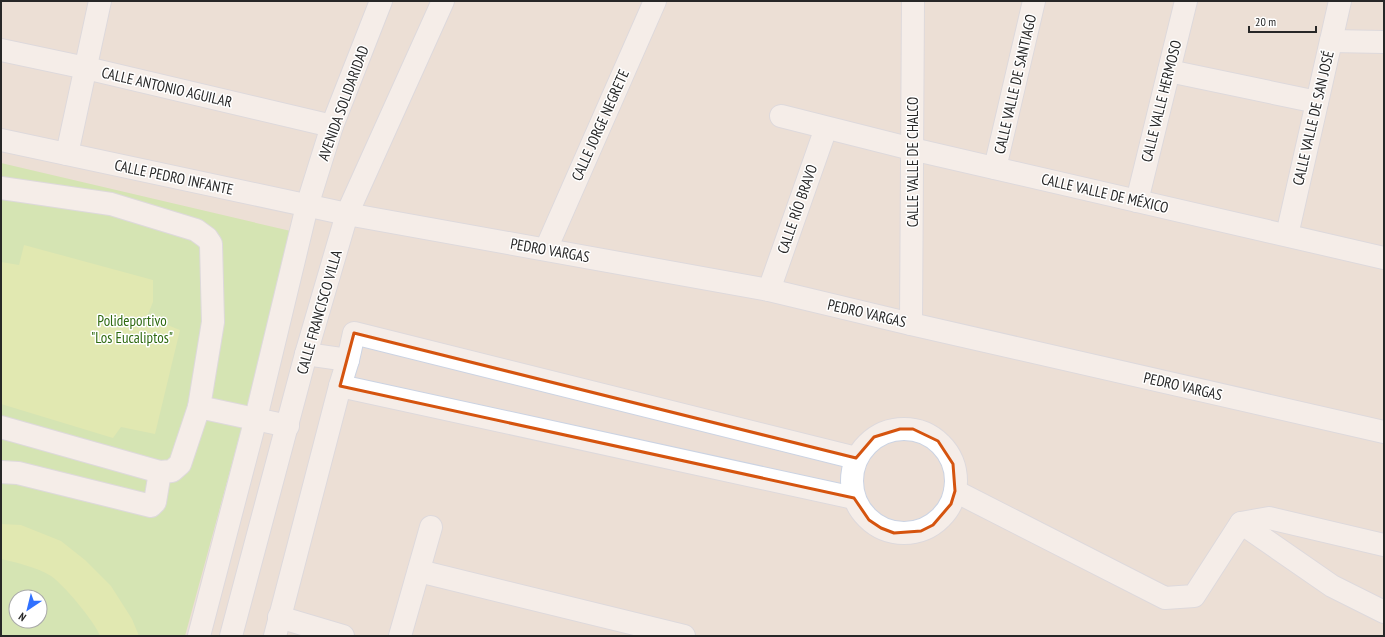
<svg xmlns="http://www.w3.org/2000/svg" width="1385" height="637" font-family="'PT Sans Narrow',sans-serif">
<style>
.green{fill:#b8ea8b;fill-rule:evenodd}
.pitch{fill:#d3f385}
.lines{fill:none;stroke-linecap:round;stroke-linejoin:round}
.minor-casing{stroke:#cbd3e3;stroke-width:24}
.minor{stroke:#fff;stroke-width:22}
.marked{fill:none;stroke:#d5540f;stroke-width:3;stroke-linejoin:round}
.labels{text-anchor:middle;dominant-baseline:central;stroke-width:3;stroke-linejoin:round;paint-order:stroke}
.street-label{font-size:15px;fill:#272727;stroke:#fff}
.park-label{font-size:15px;fill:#2f6a11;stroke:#fff}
</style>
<rect width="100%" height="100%" fill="#ecdfd6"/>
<path class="green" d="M1 163 295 232 185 636H1ZM16 597H40V621H16Z"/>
<g class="pitch">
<path d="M24 245 153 280V302L147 317 180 330 155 434 121 427 113 438 1 404V262L19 265Z"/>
<path d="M1 524 21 525 61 541 85 560 111 586 132 619 139 636H100C95 622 64 585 51 576 36 567 18 563 1 559Z"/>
</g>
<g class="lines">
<defs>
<g id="minor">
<path d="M1331 41 1384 42"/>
<path d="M1 50 86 68 332 126"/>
<path d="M1169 71 1317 102"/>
<path d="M781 116 912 149 1384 258"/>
<path d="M1 140 347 214 769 290 911 324 1384 432"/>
<path d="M67 154 100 1"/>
<path d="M995 168 1034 1"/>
<path d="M1 188 111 204 196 230 207 238 211 244 213 322 199 407"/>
<path d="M1137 201 1186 1"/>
<path d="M1287 235 1340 1"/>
<path d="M546 249 655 1"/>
<path d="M769 290 826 128"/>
<path d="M911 324 913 1"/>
<path d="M306 354 348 360"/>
<path d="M340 386 854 498"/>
<path d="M1 427 160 472 172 471 180 464 199 407 288 426"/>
<circle cx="904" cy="481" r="52"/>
<path d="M1 472 18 473 151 506 155 502 160 472"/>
<path d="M955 491 1165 598 1194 596 1241 523 1269 518 1384 545"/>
<path d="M1241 523 1332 586 1384 612"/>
<path d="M419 571 684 636"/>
<path d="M279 617 343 636"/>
<path d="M199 636 256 418 307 206 332 126 381 1"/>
<path d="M231 636 306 354 347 214 443 1"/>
<path d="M275 636 340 386 348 360 354 333 856 458"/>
<path d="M400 636 431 527"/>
</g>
</defs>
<use href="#minor" class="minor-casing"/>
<use href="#minor" class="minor"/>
</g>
<path d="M0 0H1385V637H0ZM354 333 856 458 874 437 900 429H913L938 441 953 464 955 491 951 504 933 525 921 531 894 533 881 528 869 520 854 498 340 386Z" fill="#ecdfd6" fill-opacity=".55" fill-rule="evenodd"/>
<path class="marked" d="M354 333 856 458 874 437 900 429H913L938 441 953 464 955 491 951 504 933 525 921 531 894 533 881 528 869 520 854 498 340 386Z"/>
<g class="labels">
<g class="street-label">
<text transform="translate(1015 84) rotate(-77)">CALLE VALLE DE SANTIAGO</text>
<text transform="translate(167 87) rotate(13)">CALLE ANTONIO AGUILAR</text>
<text transform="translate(1161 101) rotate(-76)">CALLE VALLE HERMOSO</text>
<text transform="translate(343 103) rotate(-70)">AVENIDA SOLIDARIDAD</text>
<text transform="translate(1313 118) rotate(-77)">CALLE VALLE DE SAN JOSÉ</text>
<text transform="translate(600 125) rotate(-66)">CALLE JORGE NEGRETE</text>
<text transform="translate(912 162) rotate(-90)">CALLE VALLE DE CHALCO</text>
<text transform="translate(174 177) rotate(12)">CALLE PEDRO INFANTE</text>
<text transform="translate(1105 193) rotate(13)">CALLE VALLE DE MÉXICO</text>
<text transform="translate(797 209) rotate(-71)">CALLE RÍO BRAVO</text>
<text transform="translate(550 250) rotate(10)">PEDRO VARGAS</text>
<text transform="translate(319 312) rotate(-74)">CALLE FRANCISCO VILLA</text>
<text transform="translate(867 313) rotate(13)">PEDRO VARGAS</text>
<text transform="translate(1183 386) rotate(13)">PEDRO VARGAS</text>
</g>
<g class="park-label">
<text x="132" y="320">Polideportivo<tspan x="132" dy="17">"Los Eucaliptos"</tspan></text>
</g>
</g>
<rect width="1385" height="637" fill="none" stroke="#272727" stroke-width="4"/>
<g transform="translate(28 609) rotate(215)"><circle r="19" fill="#ffffff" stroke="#a9a9a9"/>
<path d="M0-3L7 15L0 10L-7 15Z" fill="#3071ff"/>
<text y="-6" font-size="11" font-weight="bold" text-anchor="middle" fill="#272727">N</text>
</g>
<path d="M1249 26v6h67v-6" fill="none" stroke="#272727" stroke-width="2"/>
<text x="1255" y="26" font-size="12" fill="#272727" stroke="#ffffff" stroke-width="3" paint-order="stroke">20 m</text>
</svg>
